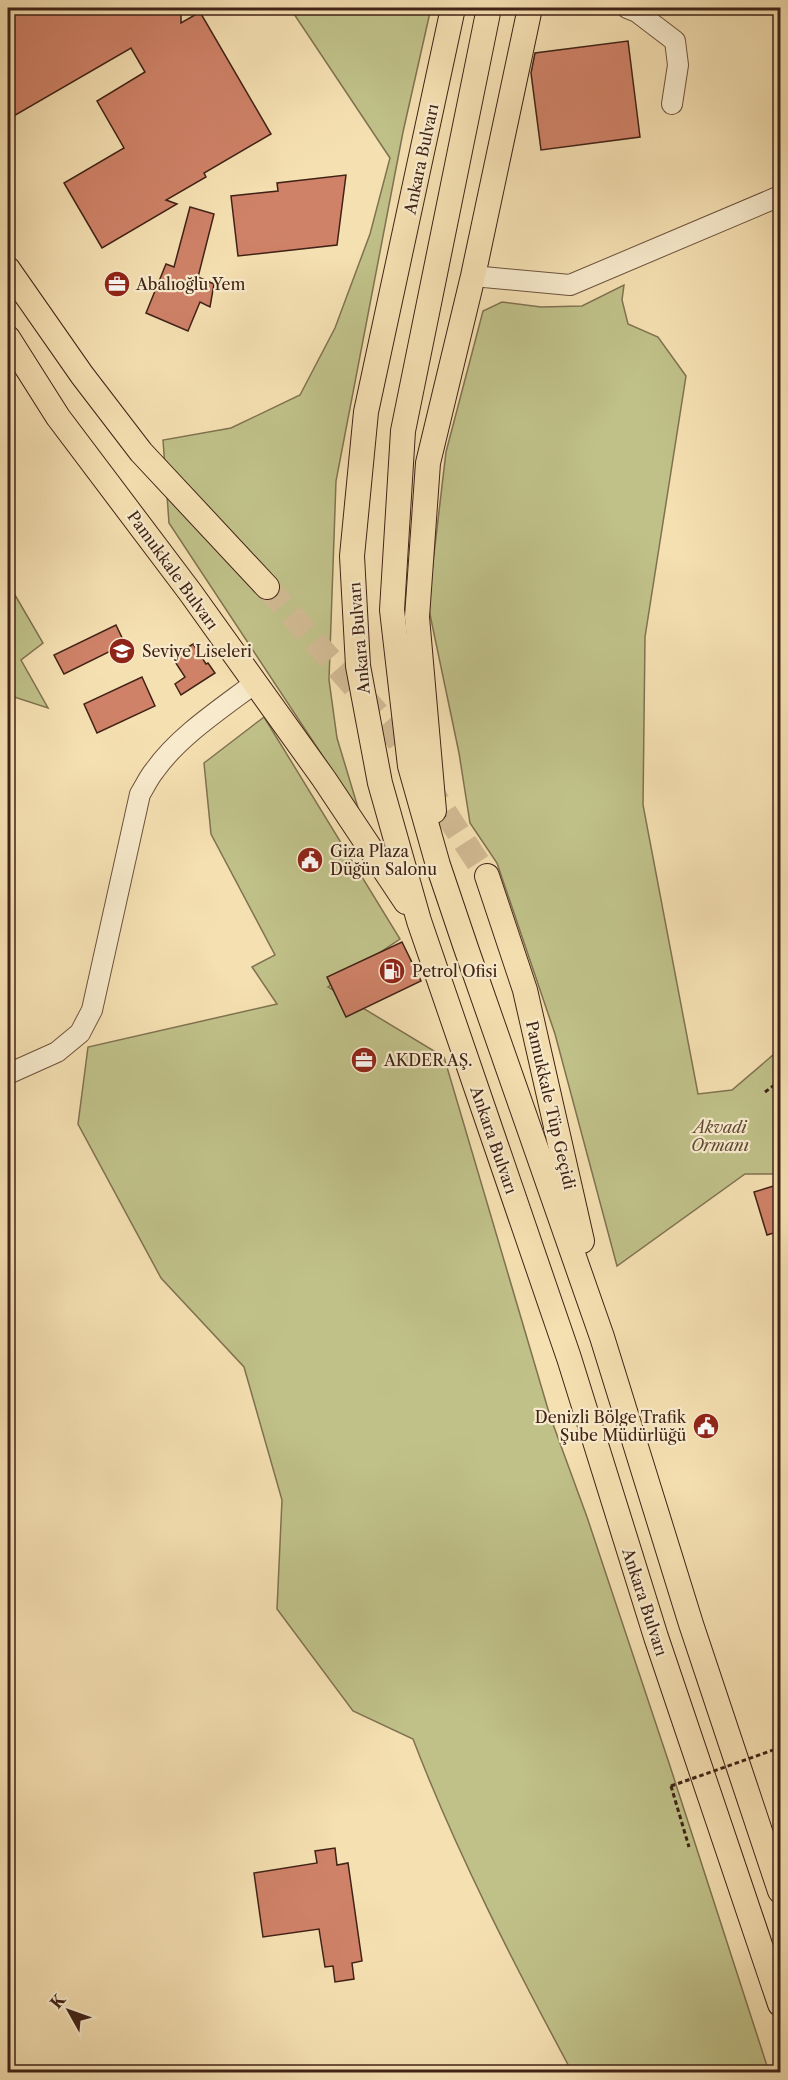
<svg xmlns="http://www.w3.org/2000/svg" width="788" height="2080" font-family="'Libre Caslon Text',serif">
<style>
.green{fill:#c0c189;stroke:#807250;stroke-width:1.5}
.building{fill:#cf8268;stroke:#402216;stroke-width:1.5}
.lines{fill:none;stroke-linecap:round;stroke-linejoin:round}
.major-tunnel{stroke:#d1ba93;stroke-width:24;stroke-dasharray:24 12;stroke-linecap:butt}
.minor-casing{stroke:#6d523d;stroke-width:22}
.major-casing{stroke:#402216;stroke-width:26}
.path{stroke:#402216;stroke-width:3;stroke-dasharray:4.5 3;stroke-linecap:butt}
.minor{stroke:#f8ebcd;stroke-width:20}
.major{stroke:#f5e0b2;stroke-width:24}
.path-bridge{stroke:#402216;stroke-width:3;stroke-dasharray:4.5 3;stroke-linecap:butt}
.labels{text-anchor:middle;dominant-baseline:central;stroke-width:4.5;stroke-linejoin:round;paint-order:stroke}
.street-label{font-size:16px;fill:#402216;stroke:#f8ebcd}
.poi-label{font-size:16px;fill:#402216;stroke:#f8ebcd;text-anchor:start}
.park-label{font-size:16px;font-style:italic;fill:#604a33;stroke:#f8ebcd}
</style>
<rect width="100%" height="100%" fill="#f5e0b2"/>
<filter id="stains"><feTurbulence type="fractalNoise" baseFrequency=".00333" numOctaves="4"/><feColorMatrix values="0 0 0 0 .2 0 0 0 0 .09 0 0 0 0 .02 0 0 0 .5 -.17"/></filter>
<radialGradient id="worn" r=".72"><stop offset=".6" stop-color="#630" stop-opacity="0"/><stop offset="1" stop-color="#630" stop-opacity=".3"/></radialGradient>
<g class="green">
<path d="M290 8H431L403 132 336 481 329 680 337 738 359 811 169 523 163 440 231 428 300 395 335 328 370 234 390 158Z"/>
<path d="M624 285 622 300 628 324 658 337 686 376 645 637 643 805 698 1094 732 1090 780 1049V1174H745L617 1266 555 1034 497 863 470 823 459 753 428 605 446 452 483 311 502 302 541 307 582 306Z"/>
<path d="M8 583 43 643 21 660 48 708 8 695Z"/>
<path d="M264 717 400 939 328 987 444 1057 550 1416 587 1517 669 1763 769 2072H572C514 1964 457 1854 413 1739L353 1711 277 1609 282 1500 244 1367 161 1278 78 1124 88 1047 277 1004 252 967 275 955 211 834 204 763Z"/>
</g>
<g class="building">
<path d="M8 8H181V23L200 12 271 134 204 173 206 177 166 200 177 204 102 248 64 183 124 148 97 101 145 72 131 48 12 117 8 109Z"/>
<path d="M628 41 640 137 541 150 531 73 535 53Z"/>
<path d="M346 175 337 245 238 256 231 196 278 191 277 183Z"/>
<path d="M190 207 214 214 198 277 214 284 210 307 200 302 188 331 146 313 166 264 174 267Z"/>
<path d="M116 625 125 644 64 674 54 655Z"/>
<path d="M193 644 206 664 208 663 215 673 181 695 175 684 185 677 172 657Z"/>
<path d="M142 677 155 706 97 733 84 704Z"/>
<path d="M402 942 421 981 346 1017 327 977Z"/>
<path d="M777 1185 780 1196V1231L767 1235 754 1192Z"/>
<path d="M335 1848 337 1865 348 1863 362 1961 352 1963 354 1979 335 1982 333 1966 325 1967 319 1929 263 1937 254 1873 317 1863 315 1851Z"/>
</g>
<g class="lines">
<path class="major-tunnel" d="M267 587 387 724 487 876"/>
<defs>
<g id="minor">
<path d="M627 8 637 12 675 41 678 65 672 104"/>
<path d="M473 276 570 285 780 196"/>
<path d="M8 1074 57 1052 80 1033 92 1010 140 794C145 786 149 777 155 770 179 736 222 708 255 683"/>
</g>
<g id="major">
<path d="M453 8 366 412 352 556 358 666 380 783 419 921 569 1358 656 1637 780 2004"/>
<path d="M489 8 403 431 392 610 410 766 438 865 466 948 602 1337 691 1624 780 1891"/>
<path d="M8 269 82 375 141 452 267 587"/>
<path d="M8 338 58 417 190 592 324 779 406 902"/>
<path d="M434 811 417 617 428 463 473 276 530 8"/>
<path d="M487 876 525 990 582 1241"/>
</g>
</defs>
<use href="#minor" class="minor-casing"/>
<use href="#major" class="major-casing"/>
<g class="path">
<path d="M765 1092 780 1081"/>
<path d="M779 1748 780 1753"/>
<path d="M671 1786 689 1847"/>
</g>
<use href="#minor" class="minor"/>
<use href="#major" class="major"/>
<path class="path-bridge" d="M671 1786 779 1748"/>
</g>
<defs>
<symbol id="office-disc" viewBox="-11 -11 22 22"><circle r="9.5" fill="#8f2418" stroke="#f8ebcd"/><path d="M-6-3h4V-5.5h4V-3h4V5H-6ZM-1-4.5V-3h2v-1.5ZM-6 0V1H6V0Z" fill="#fff"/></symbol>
<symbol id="school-disc" viewBox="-11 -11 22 22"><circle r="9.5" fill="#8f2418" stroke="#f8ebcd"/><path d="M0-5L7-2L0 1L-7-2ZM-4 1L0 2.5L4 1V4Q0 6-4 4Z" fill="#fff"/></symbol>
<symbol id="civic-disc" viewBox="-11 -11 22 22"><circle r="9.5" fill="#8f2418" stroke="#f8ebcd"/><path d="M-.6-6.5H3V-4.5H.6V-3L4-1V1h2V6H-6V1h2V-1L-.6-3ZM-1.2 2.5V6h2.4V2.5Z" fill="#fff"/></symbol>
<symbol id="fuel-disc" viewBox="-11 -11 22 22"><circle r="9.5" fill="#8f2418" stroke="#f8ebcd"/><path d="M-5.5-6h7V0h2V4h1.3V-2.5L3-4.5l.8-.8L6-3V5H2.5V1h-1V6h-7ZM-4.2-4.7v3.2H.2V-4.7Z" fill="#fff"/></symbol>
</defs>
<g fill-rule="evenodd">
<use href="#office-disc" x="102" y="269" width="30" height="30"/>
<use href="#school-disc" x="107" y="636" width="30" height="30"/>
<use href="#civic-disc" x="295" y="845" width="30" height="30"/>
<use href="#fuel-disc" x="377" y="956" width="30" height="30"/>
<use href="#office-disc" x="349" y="1045" width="30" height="30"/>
<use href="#civic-disc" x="691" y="1411" width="30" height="30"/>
</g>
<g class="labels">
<g class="street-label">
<text transform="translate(421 159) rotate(-78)">Ankara Bulvarı</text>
<text transform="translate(173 570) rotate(54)">Pamukkale Bulvarı</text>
<text transform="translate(359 638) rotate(-95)">Ankara Bulvarı</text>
<text transform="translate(551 1105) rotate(77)">Pamukkale Tüp Geçidi</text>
<text transform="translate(494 1140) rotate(71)">Ankara Bulvarı</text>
<text transform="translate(645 1602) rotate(72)">Ankara Bulvarı</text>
</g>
<g class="poi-label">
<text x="136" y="284">Abalıoğlu Yem</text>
<text x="142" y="651">Seviye Liseleri</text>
<text x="330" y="851">Giza Plaza<tspan x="330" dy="18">Düğün Salonu</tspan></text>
<text x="412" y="971">Petrol Ofisi</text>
<text x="384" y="1060">AKDER AŞ.</text>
<text x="686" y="1417" text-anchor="end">Denizli Bölge Trafik<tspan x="686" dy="18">Şube Müdürlüğü</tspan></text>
</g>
<g class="park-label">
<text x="720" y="1127">Akvadi<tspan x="720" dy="18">Ormanı</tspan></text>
</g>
</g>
<rect width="788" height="2080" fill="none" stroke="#f5e0b2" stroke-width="30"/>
<rect x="9" y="9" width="770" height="2062" fill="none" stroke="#402216" stroke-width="3"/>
<rect x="15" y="15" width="758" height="2050" fill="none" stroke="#402216" stroke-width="1.5"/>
<g transform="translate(69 2011) rotate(310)" stroke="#f8ebcd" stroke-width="4.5" paint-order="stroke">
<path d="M0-4.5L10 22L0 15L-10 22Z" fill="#402216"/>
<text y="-9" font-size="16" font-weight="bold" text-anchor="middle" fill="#402216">K</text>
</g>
<rect width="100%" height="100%" filter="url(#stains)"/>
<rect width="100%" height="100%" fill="url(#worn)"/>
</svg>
